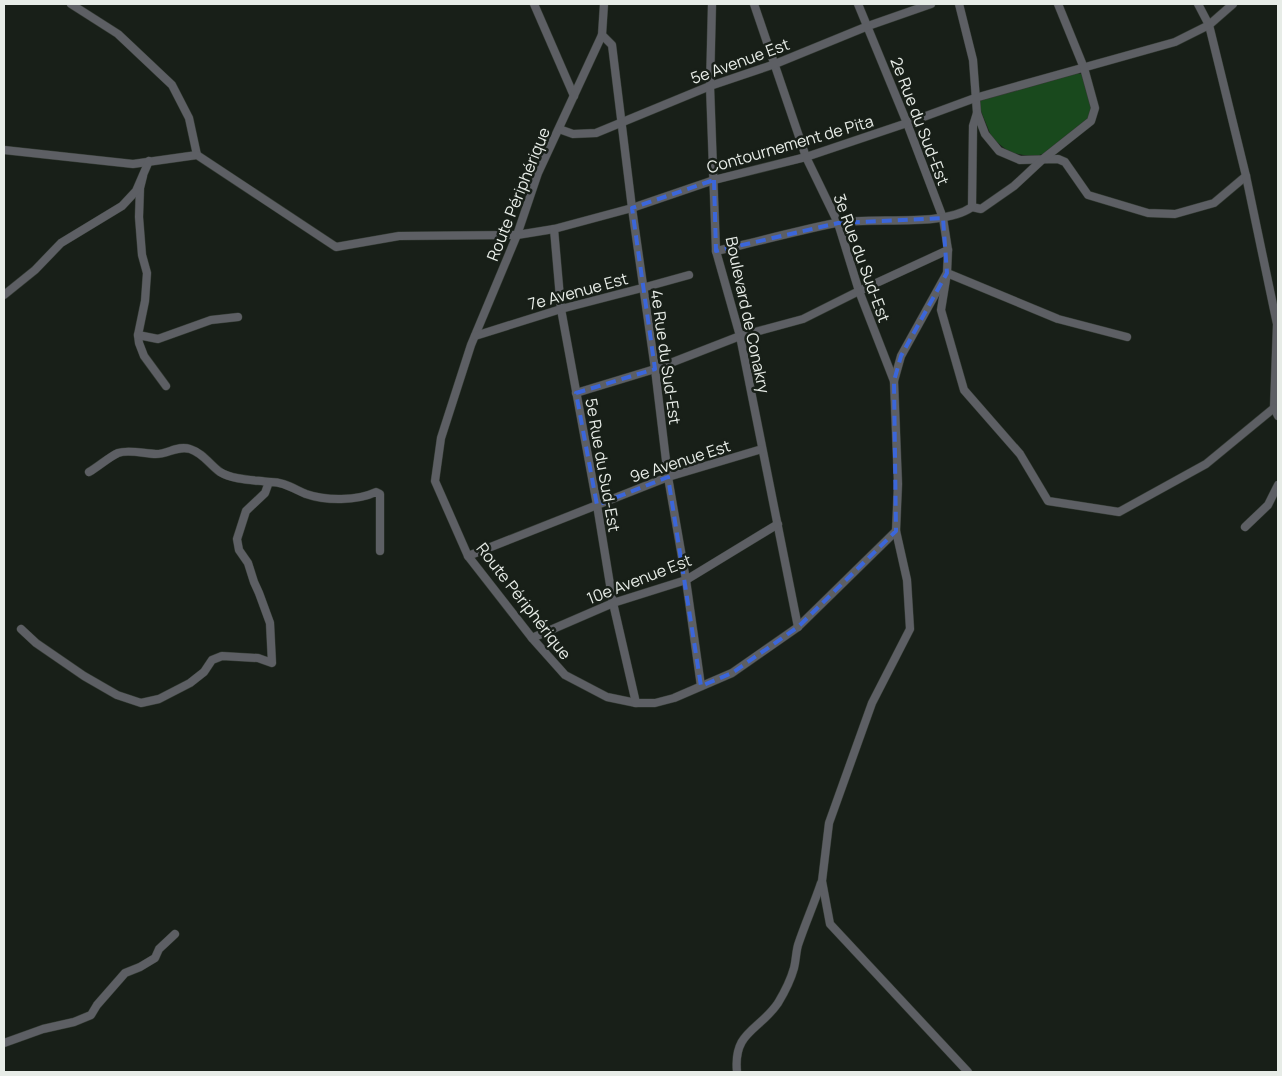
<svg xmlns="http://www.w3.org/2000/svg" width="1282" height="1076" font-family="Manrope,sans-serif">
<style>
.green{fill:#19491d}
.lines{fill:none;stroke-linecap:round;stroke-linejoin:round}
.minor-casing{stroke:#353c35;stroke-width:9}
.minor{stroke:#5d5f64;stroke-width:8}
.marked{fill:none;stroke:#3b66da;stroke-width:4;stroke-dasharray:10 6;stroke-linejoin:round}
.labels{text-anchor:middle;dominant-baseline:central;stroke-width:5;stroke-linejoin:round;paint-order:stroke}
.street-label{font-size:16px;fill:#e7ece7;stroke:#181f18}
</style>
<rect width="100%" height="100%" fill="#181f18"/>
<path class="green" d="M1074 73 1082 74 1092 105 1087 122 1049 152 1033 157 1009 152 992 138 978 104 982 98Z"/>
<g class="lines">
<defs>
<g id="minor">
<path d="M71 4 118 34 172 85 189 118 197 155"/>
<path d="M534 4 574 96"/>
<path d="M604 4 602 35 538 173 517 235 471 345 441 438 435 481 468 556 532 638 565 675 607 697 636 703H655L674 698 732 673 798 627 896 531"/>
<path d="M712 4 710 86 716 251 740 336 798 627"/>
<path d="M754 4 806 157 838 223 859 291 894 381"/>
<path d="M858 4 907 123 943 218 948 250 947 273 901 356 894 381 898 484 896 531 907 580 910 629 872 703 829 823 822 881 830 924 968 1072"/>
<path d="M959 4 973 60 977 113 985 134 999 151 1020 160 1058 159 1065 162 1088 195 1148 213 1175 214 1214 203 1246 176"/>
<path d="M1198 4 1209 25 1246 176 1277 324 1274 408 1278 416"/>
<path d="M602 35 612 45 632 208 655 369 668 477 686 580 701 686"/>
<path d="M559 129 573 134 596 133 710 86 775 64 868 26 931 4"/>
<path d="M4 150 133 164 197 155 336 247 399 236 517 235 554 229 632 208 714 180 806 157 907 123 975 98 1175 42 1209 25 1233 4"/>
<path d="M143 176 140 188 139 217 142 255 147 273 145 301 138 335 139 343 144 356 166 386"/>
<path d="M972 207 981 209 1014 186 1043 159 1091 121 1095 108 1084 68 1058 4"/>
<path d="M554 229 561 309 597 505 613 603 636 703"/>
<path d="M716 251C756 242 796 231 836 223 873 216 942 228 972 207L973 126 977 113"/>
<path d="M4 295 35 270 61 243 122 206 136 191 149 161"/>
<path d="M138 335 158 339 211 320 238 317"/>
<path d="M475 336 561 309 642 288 689 275"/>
<path d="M1127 337 1058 319 947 273 941 310 964 390 1020 454 1048 501 1119 512 1206 464 1274 408"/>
<path d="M576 393 655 369 740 336 803 319 859 291 948 250"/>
<path d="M89 472C98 467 109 457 118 453 129 449 145 454 156 454 168 454 178 445 190 449 203 453 210 465 220 472 233 480 254 480 269 482"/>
<path d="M1245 527 1268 505 1278 485"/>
<path d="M468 556 668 477 762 449"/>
<path d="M21 629 36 643 84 676 117 695 141 703 159 699 190 683 204 672 212 660 222 656 258 658 272 663 270 623 259 593 254 582 248 563 239 550 237 539 246 511 265 493 269 482C282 481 294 489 306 494 326 501 357 501 376 492L380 494V551"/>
<path d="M532 638 613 603 686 580 778 524"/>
<path d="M4 1043 43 1029 74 1022 91 1015 97 1005 125 973 140 967 155 958 159 949 175 934"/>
<path d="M737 1072C733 1031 759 1031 778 1003 784 993 791 979 794 968 796 960 796 952 798 945 805 924 814 904 821 883"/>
</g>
</defs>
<use href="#minor" class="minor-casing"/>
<use href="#minor" class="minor"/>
</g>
<path class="marked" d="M714 180 716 251 838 223 943 218 947 273 901 356 894 381 896 531 798 627 732 673 701 686 668 477 597 505 576 393 655 369 632 208Z"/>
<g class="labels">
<g class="street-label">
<text transform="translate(740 61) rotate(-20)">5e Avenue Est</text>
<text transform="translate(920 121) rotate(69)">2e Rue du Sud-Est</text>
<text transform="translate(790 144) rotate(-16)">Contournement de Pita</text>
<text transform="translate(518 194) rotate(-68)">Route Périphérique</text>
<text transform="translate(862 258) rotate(70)">3e Rue du Sud-Est</text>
<text transform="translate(578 291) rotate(-15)">7e Avenue Est</text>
<text transform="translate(748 315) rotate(78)">Boulevard de Conakry</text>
<text transform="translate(666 357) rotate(82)">4e Rue du Sud-Est</text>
<text transform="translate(680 461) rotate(-18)">9e Avenue Est</text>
<text transform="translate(603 465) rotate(80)">5e Rue du Sud-Est</text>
<text transform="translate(639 579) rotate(-21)">10e Avenue Est</text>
<text transform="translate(524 601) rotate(52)">Route Périphérique</text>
</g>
</g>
<rect width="1282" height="1076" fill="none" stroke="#e7ece7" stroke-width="10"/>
</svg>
